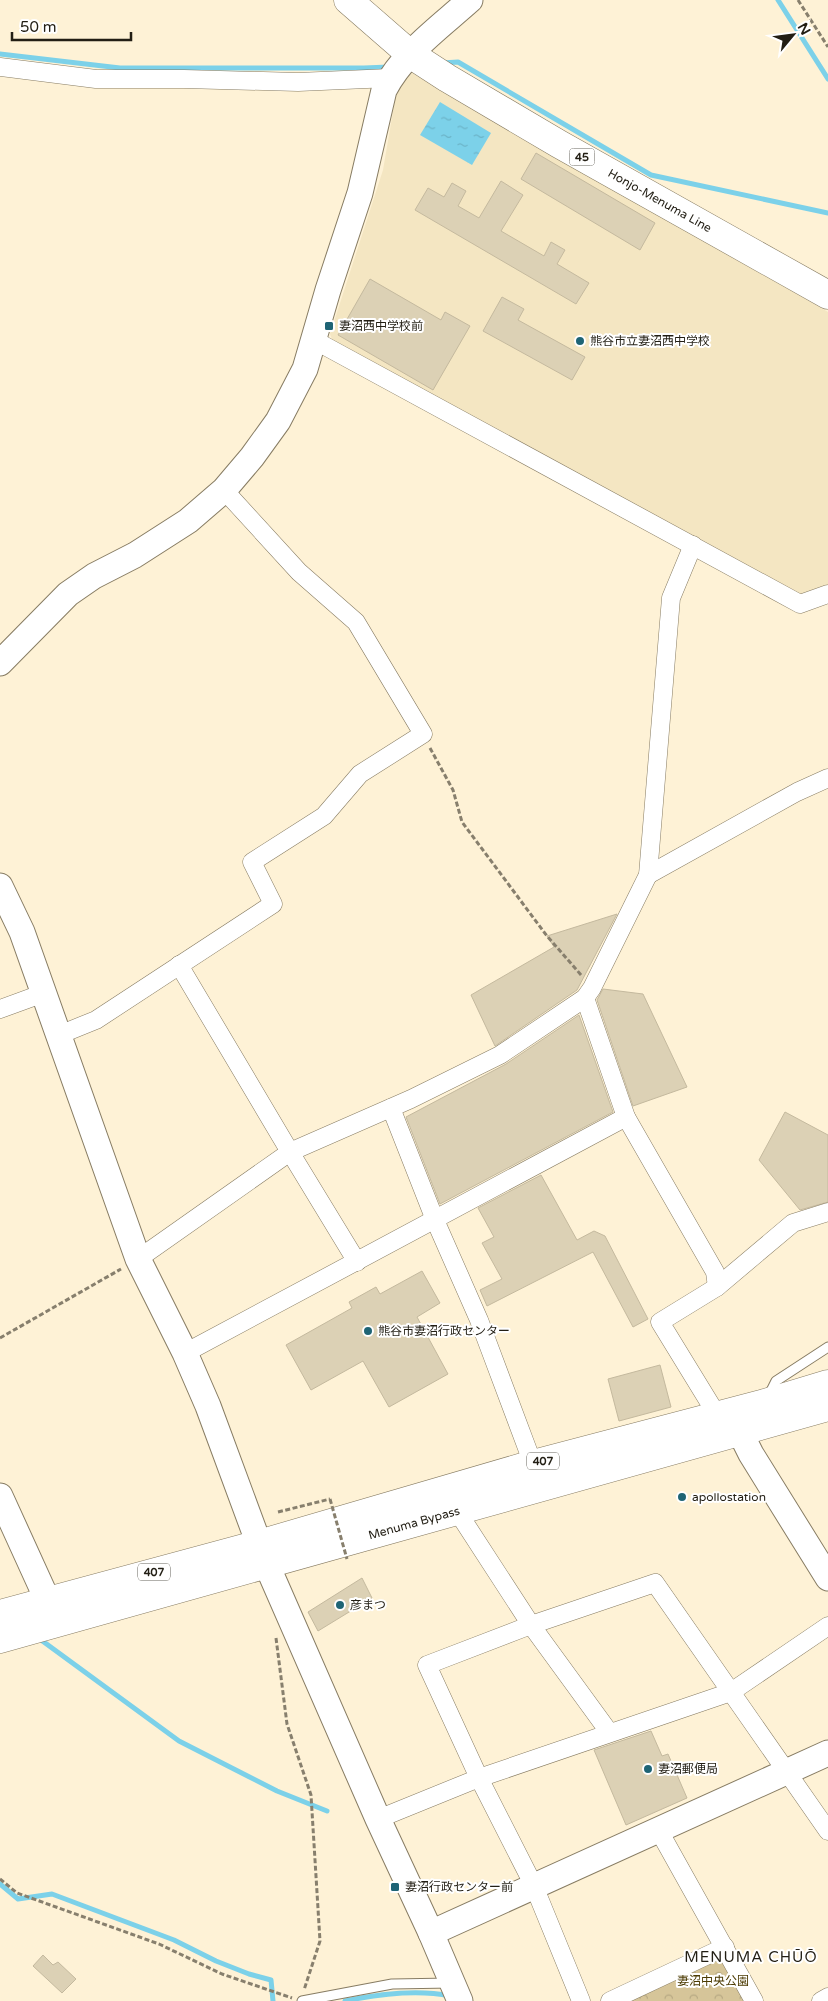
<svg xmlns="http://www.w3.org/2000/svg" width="828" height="2001" font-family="'Varela Round','Noto Sans JP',sans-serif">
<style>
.built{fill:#f4e6c2}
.park{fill:url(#park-crowns)}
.water{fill:url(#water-ripples)}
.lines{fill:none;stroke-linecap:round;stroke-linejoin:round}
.stream{stroke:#7cd1e9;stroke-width:5}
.building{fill:#dcd1b5;stroke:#c4b99e}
.lane-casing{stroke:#877c63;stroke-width:11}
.street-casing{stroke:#877c63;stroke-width:19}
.secondary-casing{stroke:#877c63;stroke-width:27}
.primary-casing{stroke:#877c63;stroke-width:29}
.highway-casing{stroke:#877c63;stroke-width:29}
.path{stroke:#877f6d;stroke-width:3;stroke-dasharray:5 2.5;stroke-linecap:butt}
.lane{stroke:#fff;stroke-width:9}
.street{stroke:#fff;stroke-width:18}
.secondary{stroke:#fff;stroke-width:25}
.primary{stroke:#fff;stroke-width:28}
.highway{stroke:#fff;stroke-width:28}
.path-bridge{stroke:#877f6d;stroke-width:3;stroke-dasharray:5 2.5;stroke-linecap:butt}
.poi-dot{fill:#1e6475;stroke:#fff;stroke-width:2}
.labels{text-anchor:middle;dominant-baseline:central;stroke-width:4;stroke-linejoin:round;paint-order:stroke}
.shield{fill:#fff;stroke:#64625a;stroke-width:1}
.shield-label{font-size:11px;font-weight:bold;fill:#221e14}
.street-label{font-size:12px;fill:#221e14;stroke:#fff}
.poi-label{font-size:12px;fill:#221e14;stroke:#fff;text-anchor:start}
.park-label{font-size:12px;fill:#4c3b03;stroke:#fff}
.quarter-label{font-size:15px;letter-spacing:1px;fill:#221e14;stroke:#fff}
</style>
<defs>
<pattern id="park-crowns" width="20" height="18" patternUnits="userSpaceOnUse" patternTransform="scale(1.25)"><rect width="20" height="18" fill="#d6c599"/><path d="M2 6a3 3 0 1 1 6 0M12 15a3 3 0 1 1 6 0" fill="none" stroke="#b7a983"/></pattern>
<pattern id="water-ripples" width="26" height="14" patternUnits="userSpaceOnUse" patternTransform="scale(1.25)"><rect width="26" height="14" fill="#7cd1e9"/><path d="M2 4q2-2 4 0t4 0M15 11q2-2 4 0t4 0" fill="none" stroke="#6bb3c7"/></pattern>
</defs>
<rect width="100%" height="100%" fill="#fef2d6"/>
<path class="built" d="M412 73 828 312V586L802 596 335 347 330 334 383 170 397 88Z"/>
<path class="park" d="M722 1954 746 2001H623Z"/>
<path class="water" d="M440 102 491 133 472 165 420 135Z"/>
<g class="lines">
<g class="stream">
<path d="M778 0 828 79"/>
<path d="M0 54 120 68H364L389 67"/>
<path d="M442 63 458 62 651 175 828 213"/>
<path d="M37 1637 179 1741 277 1791 327 1811"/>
<path d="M0 1884 18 1899 52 1894 174 1940 216 1961 249 1974 271 1980 273 2001"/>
<path d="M345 2001C379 1994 416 1989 450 1996"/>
</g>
</g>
<g class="building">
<path d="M536 153 655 223 640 250 521 179Z"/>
<path d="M501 181 523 195 501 231 544 256 551 242 565 250 557 264 589 283 576 304 415 210 428 188 444 197 452 183 466 191 458 206 479 218Z"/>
<path d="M370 279 441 320 445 312 470 326 433 390 338 335Z"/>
<path d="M502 297 524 309 518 320 585 357 572 380 483 331Z"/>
<path d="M617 914 577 990 495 1046 471 995 554 947 547 936Z"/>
<path d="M603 989 643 994 687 1087 633 1106 597 1000Z"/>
<path d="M579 1015 613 1112 440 1204 406 1117 506 1064Z"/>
<path d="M785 1112 828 1135V1202L800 1210 759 1160Z"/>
<path d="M541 1175 577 1240 594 1231 605 1236 648 1319 633 1327 593 1252 487 1306 480 1290 502 1279 482 1243 494 1237 478 1208Z"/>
<path d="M422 1271 440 1303 417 1317 448 1374 389 1407 363 1361 311 1390 286 1345 352 1308 349 1302 376 1287 380 1294Z"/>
<path d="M660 1365 671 1407 619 1421 608 1379Z"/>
<path d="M362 1578 372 1598 318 1631 308 1612Z"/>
<path d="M651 1731 662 1756 668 1754 687 1798 626 1825 594 1750Z"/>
<path d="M43 1955 53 1965 58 1962 76 1979 62 1993 33 1966Z"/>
</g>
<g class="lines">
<defs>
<g id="lane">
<path d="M768 1397 776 1381 828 1347"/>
<path d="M302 2001 392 1984 451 1983"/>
</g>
<g id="street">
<path d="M0 67 96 79H184L298 82 390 78"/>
<path d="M314 340 800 604 828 594"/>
<path d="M648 875 797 792 828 778"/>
<path d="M179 965 290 1152 357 1262"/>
<path d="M585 998 626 1117 715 1272 717 1287"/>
<path d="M0 1009 44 993"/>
<path d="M59 1035 96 1020 273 904 252 862 324 816 360 774 423 734 356 622 299 572 224 490"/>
<path d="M391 1108 435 1220 479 1320 533 1464"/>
<path d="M138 1259 290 1152 411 1099 500 1055 585 998 592 988 648 875 671 598 693 545"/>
<path d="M185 1353 626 1117"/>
<path d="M717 1415 660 1322 717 1287 793 1223 828 1212"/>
<path d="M457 1511 531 1625 609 1732"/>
<path d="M378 1819 479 1778 731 1692 828 1626"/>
<path d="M658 1829 754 2001"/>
<path d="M581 2001 534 1886 479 1778 427 1665 531 1625 655 1583 828 1831"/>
<path d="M610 2001 725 1947"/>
<path d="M821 2001 828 1997"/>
</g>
<g id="secondary">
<path d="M0 663 68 594 94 576 135 555 188 521 224 490 252 457 278 421 305 369 328 290 360 193 384 90C403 53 440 27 470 0"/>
<path d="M0 886 22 932 138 1259 185 1353 208 1406 266 1563 378 1819 431 1933 460 2001"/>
<path d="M740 1432 751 1454 828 1578"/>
<path d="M0 1496 56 1619"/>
<path d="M431 1933 828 1753"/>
</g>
<g id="primary">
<path id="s1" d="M348 0 410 54 447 78 559 144 828 295"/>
</g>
<g id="highway">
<path d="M0 1614 259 1544 533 1464 765 1403 828 1384"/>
<path id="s2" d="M0 1639 828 1407"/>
</g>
</defs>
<use href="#lane" class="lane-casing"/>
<use href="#street" class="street-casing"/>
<use href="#secondary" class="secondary-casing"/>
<use href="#primary" class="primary-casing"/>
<use href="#highway" class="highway-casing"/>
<g class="path">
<path d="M798 0 828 47"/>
<path d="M430 748 453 790 462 822 547 936 582 976"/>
<path d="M0 1338 121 1269"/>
<path d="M278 1512 330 1499"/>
<path d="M276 1638 287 1724 311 1795 320 1941 304 1990"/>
<path d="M0 1879 17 1893 159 1944 222 1974 292 1998"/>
</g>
<use href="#lane" class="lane"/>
<use href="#street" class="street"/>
<use href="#secondary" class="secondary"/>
<use href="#primary" class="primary"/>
<use href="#highway" class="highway"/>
<path class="path-bridge" d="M330 1499 347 1559"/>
</g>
<g class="poi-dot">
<rect x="324" y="321" width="10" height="10" rx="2.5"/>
<circle cx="580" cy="341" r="5"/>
<circle cx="368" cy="1331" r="5"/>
<circle cx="682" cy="1497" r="5"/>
<circle cx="340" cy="1605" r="5"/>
<circle cx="648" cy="1769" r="5"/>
<rect x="390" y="1882" width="10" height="10" rx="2.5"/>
</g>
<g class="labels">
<g class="shield">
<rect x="569.5" y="148.5" width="25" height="17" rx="4"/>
<rect x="527" y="1452.5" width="32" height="17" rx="4"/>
<rect x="138" y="1563.5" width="32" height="17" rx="4"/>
</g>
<g class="shield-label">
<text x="582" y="157">45</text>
<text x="543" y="1461">407</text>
<text x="154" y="1572">407</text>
</g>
<g class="street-label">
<text stroke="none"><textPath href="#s1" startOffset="372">Honjo-Menuma Line</textPath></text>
<text stroke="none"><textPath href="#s2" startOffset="430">Menuma Bypass</textPath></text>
</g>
<g class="poi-label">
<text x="339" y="326">妻沼西中学校前</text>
<text x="590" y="341">熊谷市立妻沼西中学校</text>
<text x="378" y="1331">熊谷市妻沼行政センター</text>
<text x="692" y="1497">apollostation</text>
<text x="350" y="1605">彦まつ</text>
<text x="658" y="1769">妻沼郵便局</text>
<text x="405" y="1887">妻沼行政センター前</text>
</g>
<g class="park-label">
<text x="713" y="1981">妻沼中央公園</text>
</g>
<g class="quarter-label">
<text x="751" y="1957">MENUMA CHŪŌ</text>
</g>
</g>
<g transform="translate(793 35) rotate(61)" stroke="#ffffff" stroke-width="4" paint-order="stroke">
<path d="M0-4L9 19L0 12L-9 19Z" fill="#221e14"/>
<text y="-8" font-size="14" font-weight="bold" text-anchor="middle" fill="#221e14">N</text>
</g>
<path d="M12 32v8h119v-8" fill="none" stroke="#221e14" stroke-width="2.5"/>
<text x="20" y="32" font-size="15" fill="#221e14" stroke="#ffffff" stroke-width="4" paint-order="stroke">50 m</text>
</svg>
